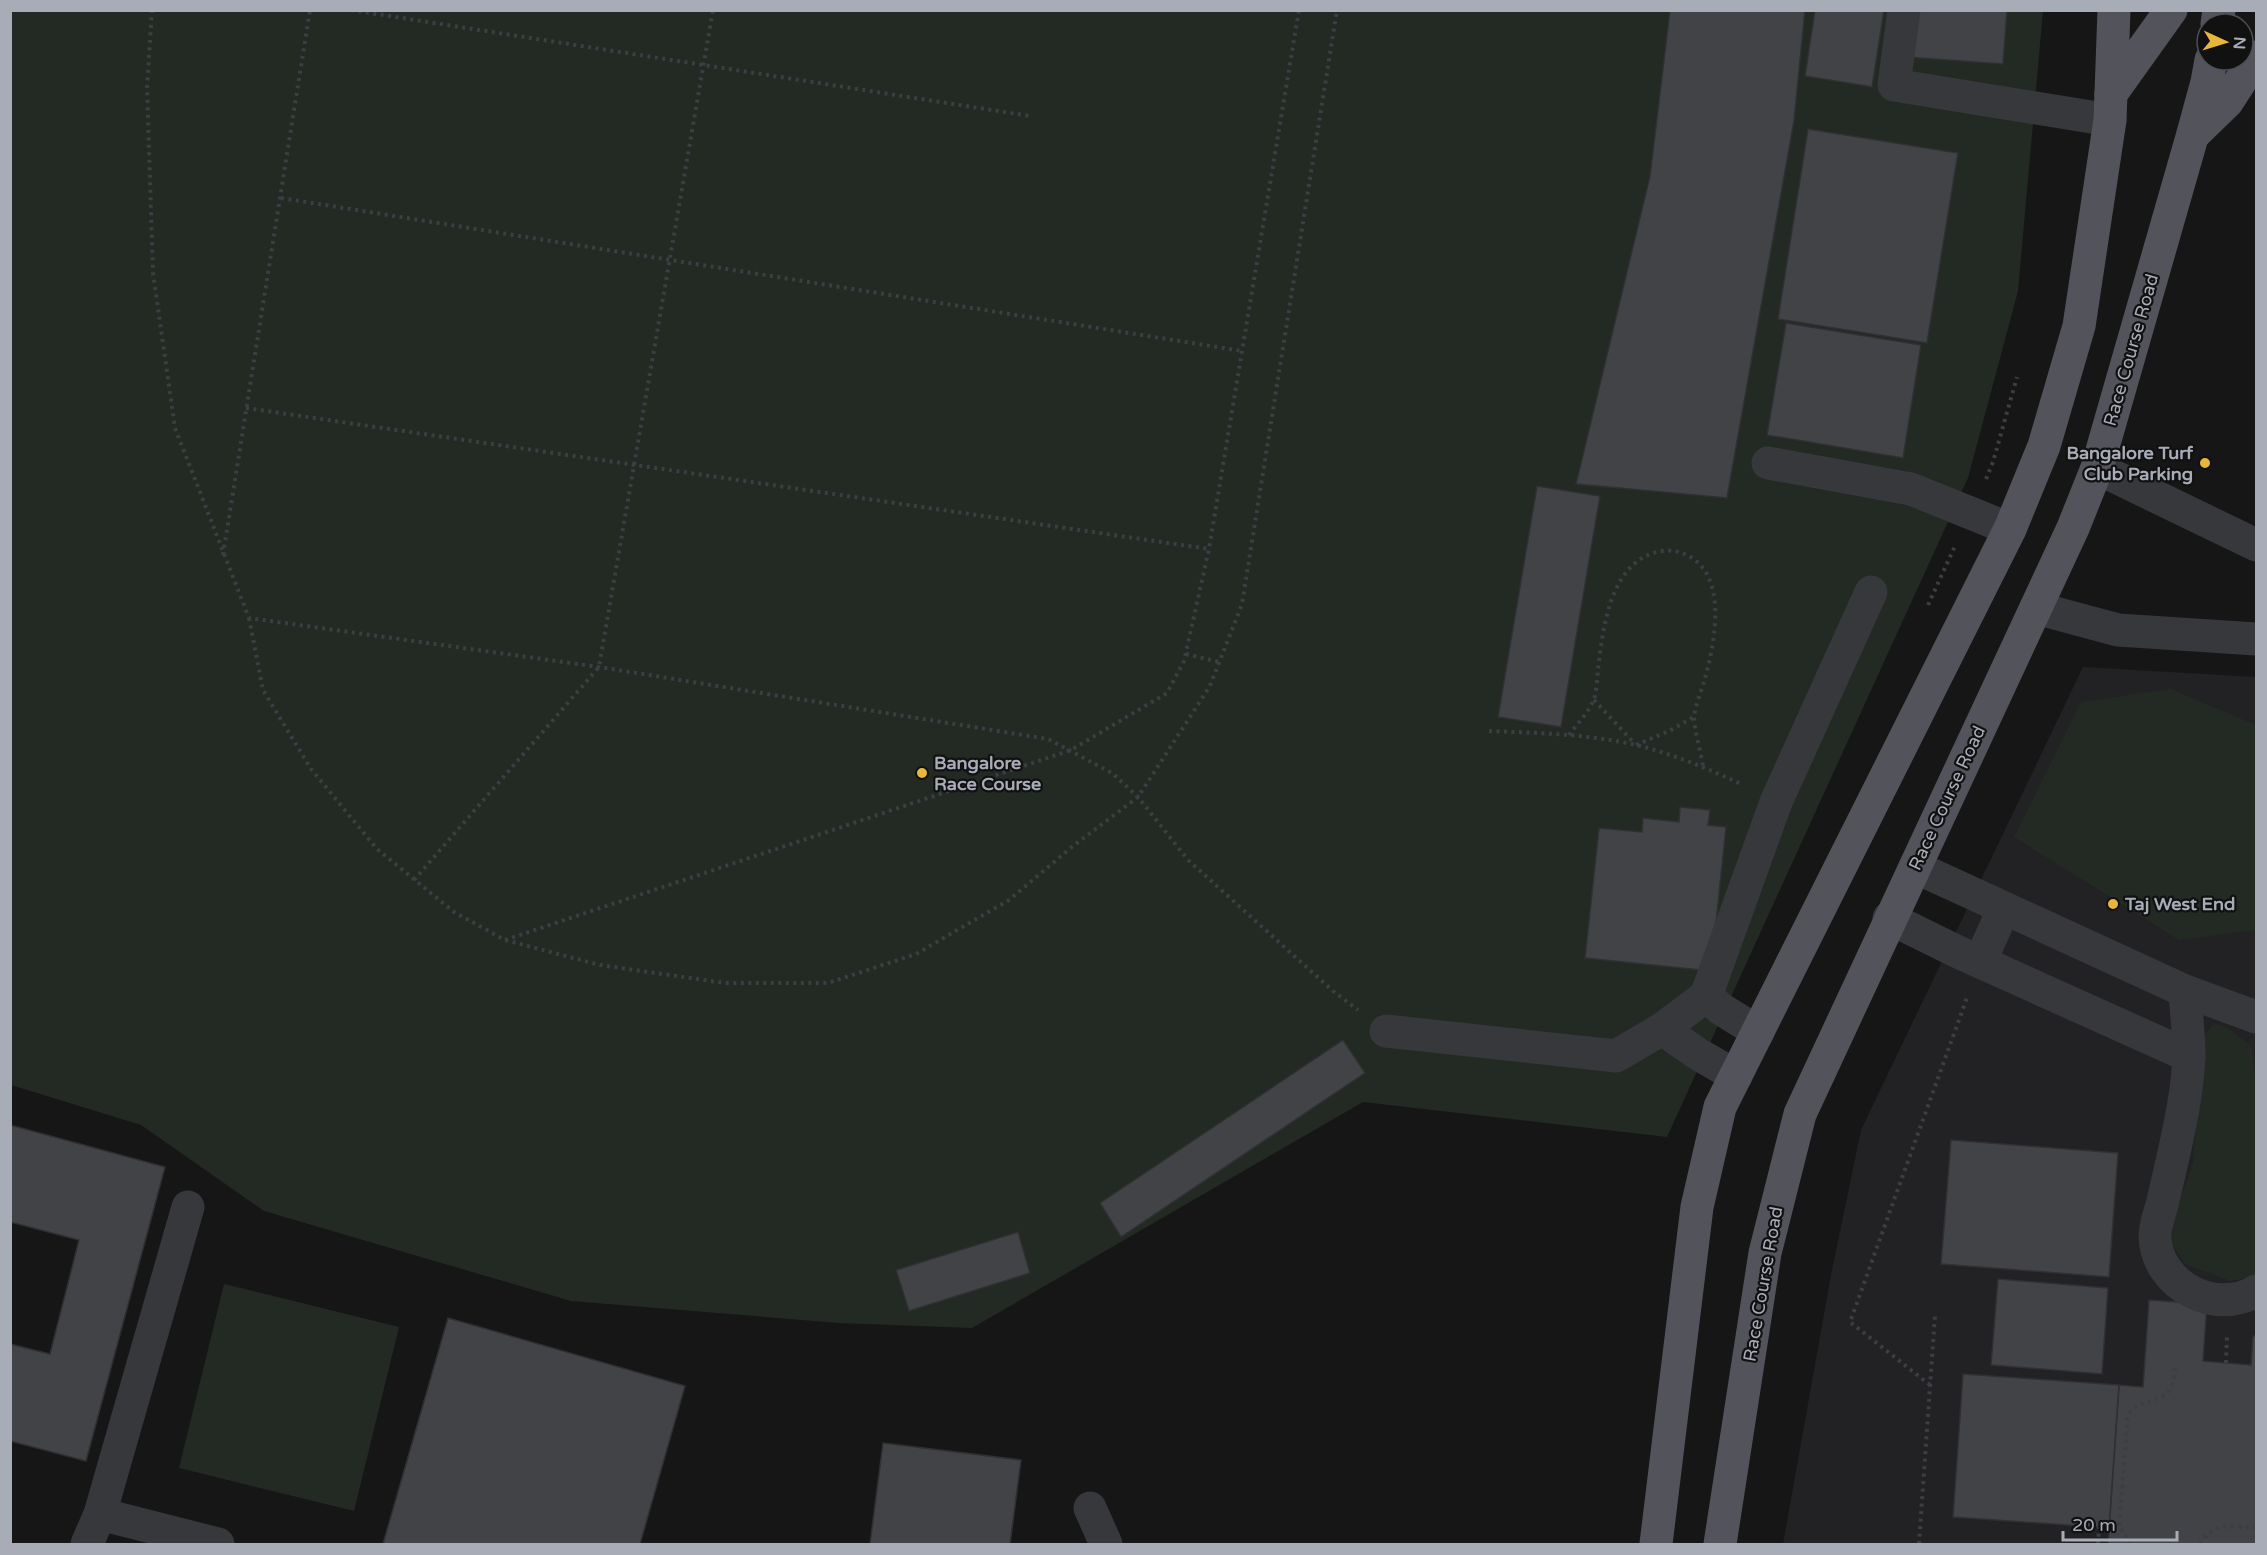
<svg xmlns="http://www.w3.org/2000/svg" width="2267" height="1555" font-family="'Varela Round',sans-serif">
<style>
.built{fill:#222224}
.green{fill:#222a23}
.building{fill:#424347;stroke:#303033;stroke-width:1.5}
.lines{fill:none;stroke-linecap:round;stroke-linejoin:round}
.path{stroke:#3d3e43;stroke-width:4;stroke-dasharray:3 4.5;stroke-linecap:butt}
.minor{stroke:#37383c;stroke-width:33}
.major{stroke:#53545b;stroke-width:33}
.poi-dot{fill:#e9b63c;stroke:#111112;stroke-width:2}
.labels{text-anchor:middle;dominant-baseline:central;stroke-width:4.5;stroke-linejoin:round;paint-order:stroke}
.street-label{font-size:18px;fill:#a8acb7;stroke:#111112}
.poi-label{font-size:18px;font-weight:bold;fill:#a8acb7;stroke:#111112;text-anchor:start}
</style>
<rect width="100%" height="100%" fill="#161617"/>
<path class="built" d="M2083 667 2256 677V1544H1783L1831 1275 1861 1130Z"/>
<g class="green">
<path d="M10 11H2043L2018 291 1968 478 1667 1137 1363 1102 972 1328 839 1323 571 1301 264 1211 141 1125 11 1085Z"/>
<path d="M2171 689 2256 725V930L2179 940 2014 837 2081 702Z"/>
<path d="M2214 1024 2228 1028 2251 1046 2256 1082V1274L2254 1277 2230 1281 2185 1264 2172 1244 2173 1221 2193 1163 2202 1038Z"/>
<path d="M224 1284 399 1327 354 1511 179 1468Z"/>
</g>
<g class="building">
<path d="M1670 10H1805L1794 121 1727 498 1576 484 1650 176Z"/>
<path d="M1815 10H1884L1872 87 1805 76Z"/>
<path d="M1910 10H2007L2003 64 1906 57Z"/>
<path d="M1808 129 1958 153 1927 343 1778 319Z"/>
<path d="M1786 323 1921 345 1903 458 1767 435Z"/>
<path d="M1537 486 1600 496 1561 727 1498 717Z"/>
<path d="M1680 807 1710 810 1708 825 1726 827 1711 971 1585 958 1599 828 1642 832 1643 818 1679 822Z"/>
<path d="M1343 1040 1365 1073 1121 1237 1100 1203Z"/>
<path d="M10 1125 165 1167 86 1461 10 1441V1344L50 1354 79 1240 10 1222Z"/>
<path d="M1951 1140 2118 1153 2109 1277 1941 1264Z"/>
<path d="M1018 1232 1030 1273 909 1311 896 1270Z"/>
<path d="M1998 1279 2108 1288 2102 1374 1991 1365Z"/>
<path d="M2149 1300 2207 1304 2203 1361 2251 1365 2253 1336H2256V1544H2108L2119 1385 2143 1387Z"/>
<path d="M448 1318 685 1386 640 1544H383Z"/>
<path d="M1963 1374 2119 1385 2109 1528 1953 1517Z"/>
<path d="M883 1443 1021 1460 1010 1544H870Z"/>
</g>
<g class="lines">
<g class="path">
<path d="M152 10 147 88 153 273 175 428 249 618 599 667 1048 739 1112 773 1138 797 1188 860 1333 991 1358 1010"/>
<path d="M351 10 1030 116"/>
<path d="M281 198 1242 351"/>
<path d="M246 408 1209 549"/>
<path d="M1986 479 1993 462 2017 377"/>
<path d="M223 555 310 10"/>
<path d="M1928 605 1955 546"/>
<path d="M249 618 263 690 311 769 377 849 454 912 505 940 600 965 725 983H828L916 954 1009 900 1073 846 1138 797 1210 686 1242 604 1337 10"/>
<path d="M1186 654 1219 662"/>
<path d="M1594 700 1635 744"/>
<path d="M1489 731C1538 733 1588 734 1636 745 1673 754 1709 769 1743 785"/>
<path d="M1569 735C1577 724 1588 713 1593 701 1597 693 1597 679 1598 670 1603 628 1610 559 1662 551 1677 549 1692 555 1702 567 1725 595 1713 650 1704 682 1701 692 1695 706 1694 717 1694 730 1701 752 1703 766"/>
<path d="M1636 745 1669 731 1694 717"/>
<path d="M414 880 599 667 713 10"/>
<path d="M505 940 1071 750 1167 693 1184 661 1209 549 1299 10"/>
<path d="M2226 1363 2227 1336"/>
<path d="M1930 1385 1850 1322 1968 995"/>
<path d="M1919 1544 1935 1315"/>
<path d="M2098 1544 2099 1527"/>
<path d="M2131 1544 2119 1526 2128 1415C2143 1391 2174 1413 2175 1366"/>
<path d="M2200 1544C2212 1521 2234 1527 2256 1528"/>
</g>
<g class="minor">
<path d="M1904 10 1894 85 2110 120"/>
<path d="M1768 463 1911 489 2010 529"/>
<path d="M2097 468 2256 545"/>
<path d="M2036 608 2118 630 2256 639"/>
<path d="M1915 867 2185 991 2256 1017"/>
<path d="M1889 918 1958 952 2189 1056"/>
<path d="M1980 962 2004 908"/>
<path d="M2185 991C2186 1012 2189 1034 2189 1056 2188 1079 2184 1106 2179 1129 2174 1154 2168 1179 2162 1205 2159 1215 2155 1226 2155 1236 2156 1285 2215 1316 2256 1291"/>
<path d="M1706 996 1721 1009 1758 1032"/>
<path d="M1662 1029 1698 1054 1736 1076"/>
<path d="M1386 1031 1616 1056 1662 1029 1706 996 1776 802 1871 592"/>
<path d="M1090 1508 1106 1544"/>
<path d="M100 1514 188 1207"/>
<path d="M87 1544 100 1514 218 1544"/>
</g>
<g class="major">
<path d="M2217 24 2219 10"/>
<path d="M2111 94 2171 10"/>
<path d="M2193 135 2227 102 2256 57"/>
<path d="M1656 1544 1697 1207 1720 1107 2010 529 2044 446 2079 326 2110 120 2114 10"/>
<path d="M1720 1544 1765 1253 1800 1114 2073 528 2097 468 2192 137 2207 82 2211 60"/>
</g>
</g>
<g class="poi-dot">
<circle cx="2205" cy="463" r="6"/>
<circle cx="922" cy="773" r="6"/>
<circle cx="2113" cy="904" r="6"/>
</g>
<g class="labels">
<g class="street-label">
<text transform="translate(2131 350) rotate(-74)">Race Course Road</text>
<text transform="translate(1947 798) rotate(-65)">Race Course Road</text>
<text transform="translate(1763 1284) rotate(-80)">Race Course Road</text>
</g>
<g class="poi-label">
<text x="2193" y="453" text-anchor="end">Bangalore Turf<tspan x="2193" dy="21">Club Parking</tspan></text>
<text x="934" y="763">Bangalore<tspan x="934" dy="21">Race Course</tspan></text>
<text x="2125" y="904">Taj West End</text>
</g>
</g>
<rect width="2267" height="1555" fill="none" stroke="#a8acb7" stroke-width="24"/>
<g transform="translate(2225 42) rotate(94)"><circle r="28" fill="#111112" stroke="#4d4f54" stroke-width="1.5"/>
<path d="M0-4.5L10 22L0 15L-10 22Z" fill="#e9b63c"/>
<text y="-9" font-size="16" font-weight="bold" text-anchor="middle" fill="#a8acb7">N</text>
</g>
<path d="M2063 1531v9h114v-9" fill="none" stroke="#a8acb7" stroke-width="3"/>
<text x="2072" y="1531" font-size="18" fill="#a8acb7" stroke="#111112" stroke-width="4.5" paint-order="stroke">20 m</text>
</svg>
